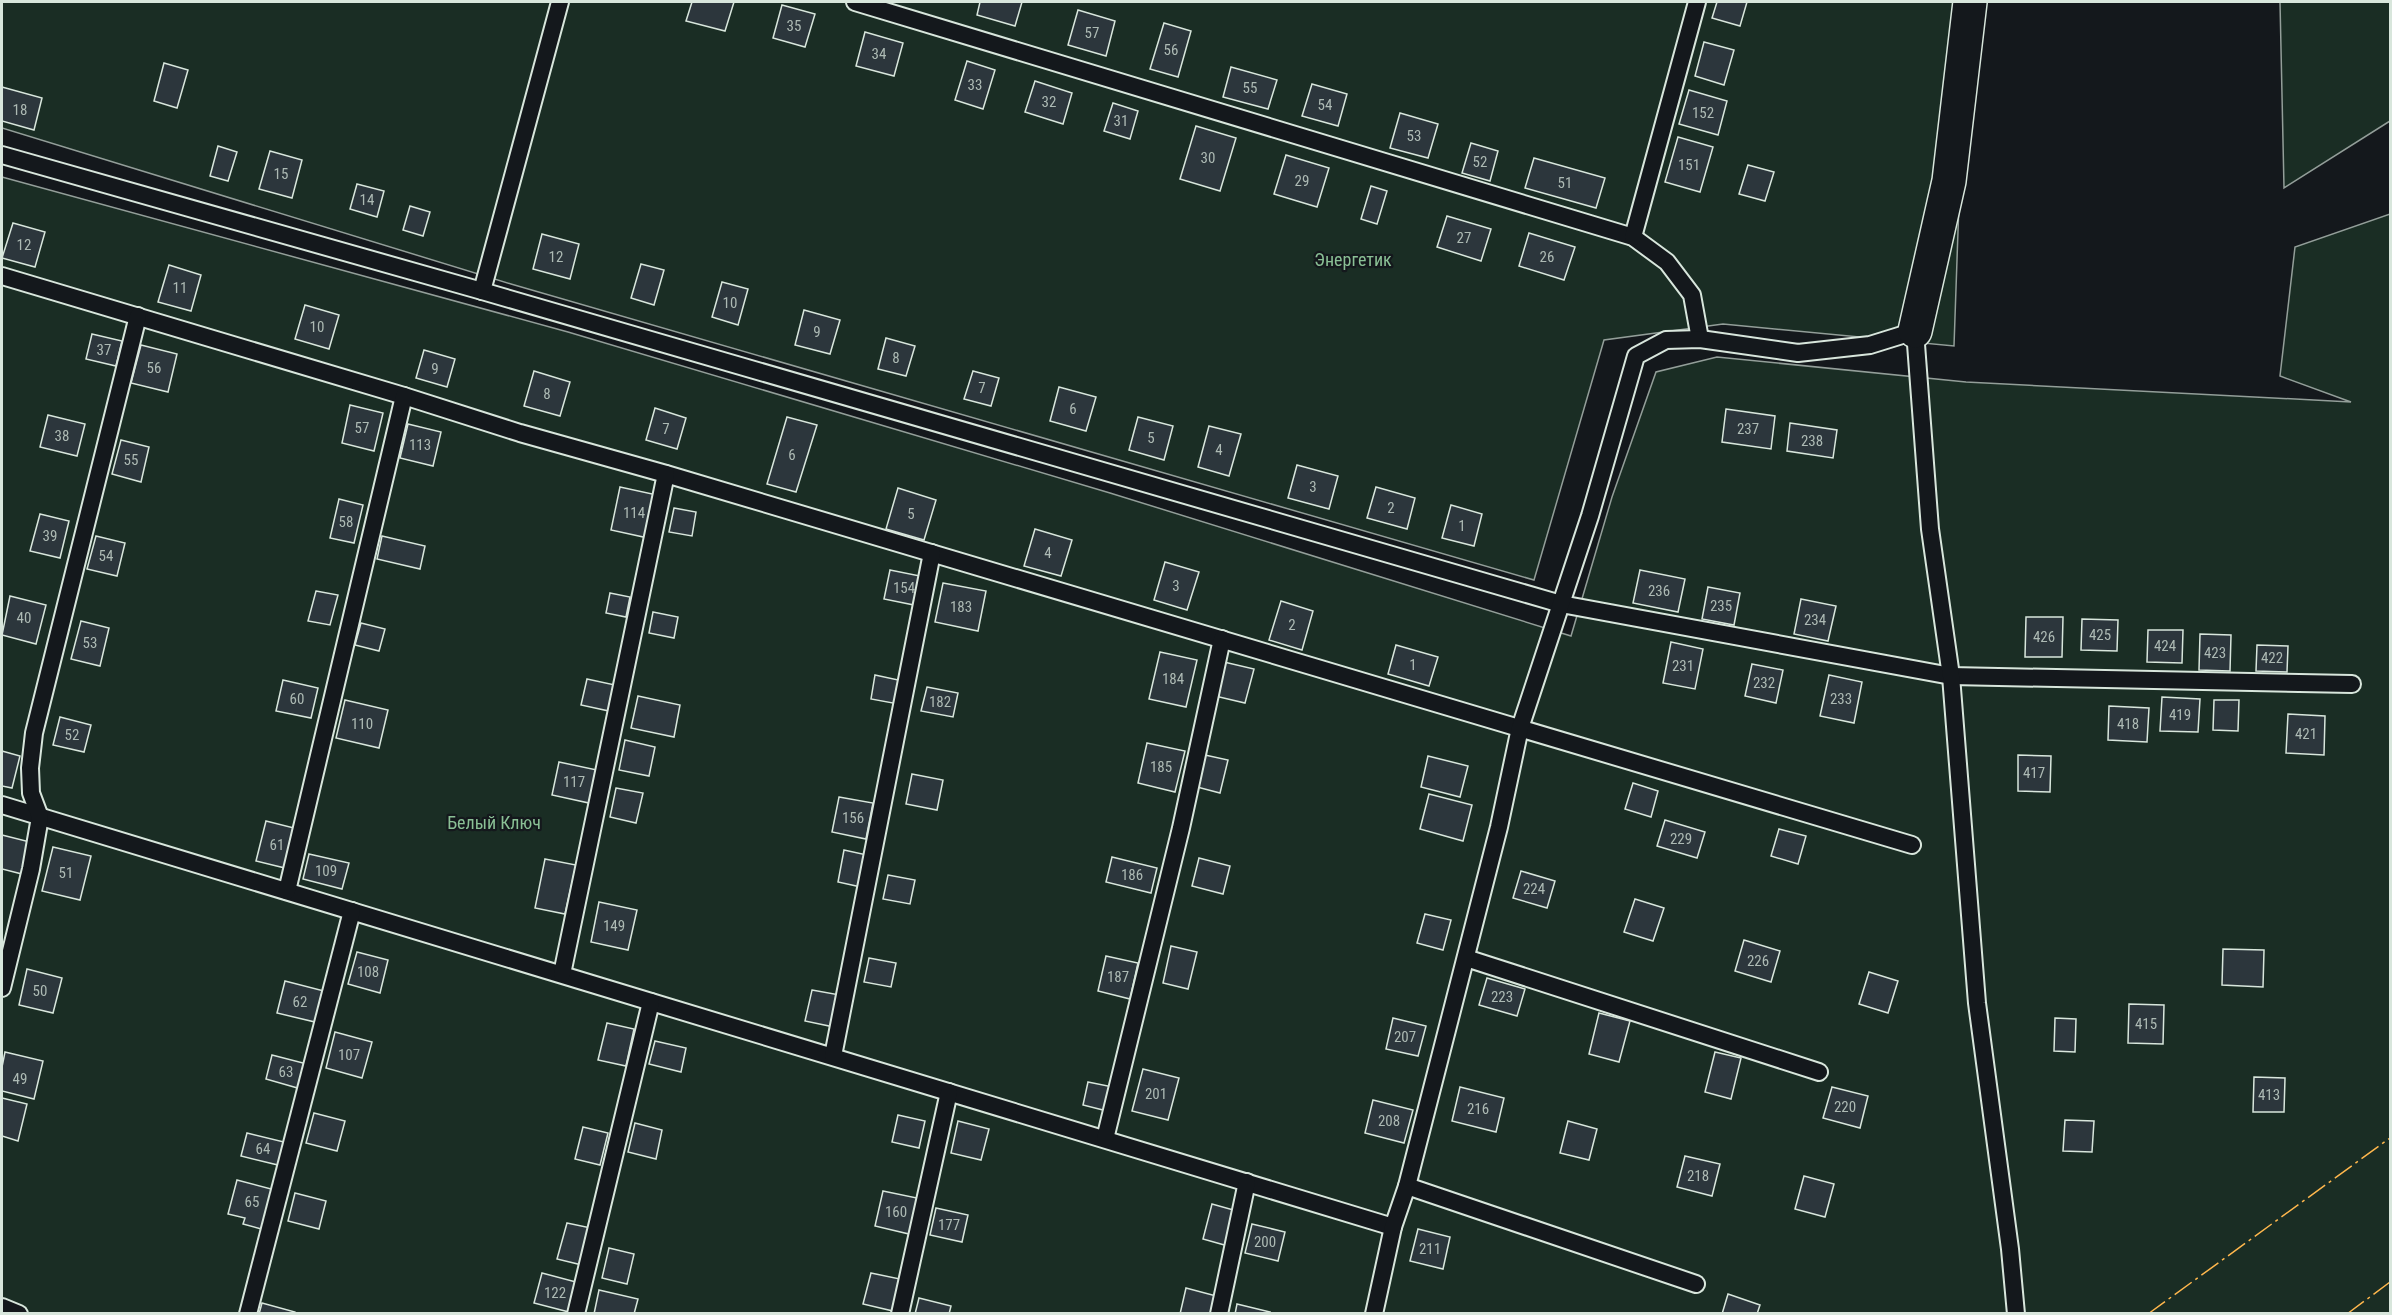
<svg xmlns="http://www.w3.org/2000/svg" width="2392" height="1315" font-family="'Roboto Condensed',sans-serif">
<style>
.green{fill:#1a2d24;stroke:#939e99;stroke-width:1.5}
.building{fill:#2c363c;stroke:#d8e6dc;stroke-width:1.5}
.lines{fill:none;stroke-linecap:round;stroke-linejoin:round}
.service-casing{stroke:#d8e6dc;stroke-width:20}
.minor-casing{stroke:#d8e6dc;stroke-width:36}
.service{stroke:#14181c;stroke-width:16}
.minor{stroke:#14181c;stroke-width:33}
.power{stroke:#ffb74d;stroke-width:1.5;stroke-dasharray:21 4.5 3 4.5;stroke-linecap:butt}
.labels{text-anchor:middle;dominant-baseline:central;stroke-width:4.5;stroke-linejoin:round;paint-order:stroke}
.number-label{font-size:15px;fill:#adbab4}
.park-label{font-size:18px;fill:#8ac095;stroke:#14181c}
</style>
<rect width="100%" height="100%" fill="#14181c"/>
<g class="green">
<path d="M2 2H1966L1954 346 1723 324 1604 340 1534 580 511 284 2 128Z"/>
<path d="M2280 2H2390V121L2284 188Z"/>
<path d="M2 177 568 332 1110 493 1571 636 1612 497 1656 372 1717 357 1966 382 2351 402 2280 376 2295 247 2390 214V1313H2Z"/>
</g>
<g class="building">
<path d="M692 2H734L725 31 686 21Z"/>
<path d="M980 2H1022L1015 26 977 15Z"/>
<path d="M1717 2H1747L1740 26 1712 18Z"/>
<path d="M782 5 815 14 805 47 773 38Z"/>
<path d="M1078 10 1115 21 1106 56 1068 45Z"/>
<path d="M1164 23 1191 31 1178 77 1150 69Z"/>
<path d="M865 32 903 43 894 76 856 66Z"/>
<path d="M1704 42 1734 50 1724 85 1695 76Z"/>
<path d="M967 61 995 70 983 109 955 100Z"/>
<path d="M164 63 188 70 177 108 154 101Z"/>
<path d="M1231 67 1277 80 1268 109 1223 97Z"/>
<path d="M1035 81 1072 93 1063 124 1025 112Z"/>
<path d="M1312 84 1347 94 1338 126 1302 116Z"/>
<path d="M2 87 42 98 34 130 2 121Z"/>
<path d="M1689 90 1727 101 1718 135 1679 124Z"/>
<path d="M1113 103 1138 111 1130 139 1104 131Z"/>
<path d="M1400 113 1438 124 1428 158 1390 148Z"/>
<path d="M1196 126 1236 138 1220 191 1180 179Z"/>
<path d="M1678 137 1713 147 1700 192 1665 182Z"/>
<path d="M1471 143 1498 151 1490 181 1462 173Z"/>
<path d="M218 146 237 152 228 181 210 176Z"/>
<path d="M270 151 302 160 292 198 259 189Z"/>
<path d="M1286 155 1329 168 1317 207 1274 194Z"/>
<path d="M1534 158 1605 178 1596 208 1525 188Z"/>
<path d="M1748 165 1774 172 1765 201 1739 194Z"/>
<path d="M357 184 384 191 377 217 350 209Z"/>
<path d="M1371 186 1387 191 1377 224 1361 219Z"/>
<path d="M410 206 430 212 423 236 403 230Z"/>
<path d="M1447 216 1491 229 1481 261 1437 247Z"/>
<path d="M13 223 45 232 35 267 2 258Z"/>
<path d="M1529 233 1575 247 1564 280 1519 266Z"/>
<path d="M542 234 579 244 570 279 533 269Z"/>
<path d="M641 264 664 270 654 305 631 298Z"/>
<path d="M169 265 201 275 191 311 158 302Z"/>
<path d="M722 282 748 289 738 325 712 317Z"/>
<path d="M305 305 339 315 329 349 295 339Z"/>
<path d="M804 310 840 320 830 354 795 345Z"/>
<path d="M92 334 122 341 116 366 86 359Z"/>
<path d="M886 338 915 346 906 376 878 369Z"/>
<path d="M141 345 177 354 168 392 131 383Z"/>
<path d="M424 350 455 359 447 387 416 378Z"/>
<path d="M534 371 570 382 560 416 524 406Z"/>
<path d="M973 371 999 378 991 406 964 399Z"/>
<path d="M1059 387 1096 397 1086 431 1050 421Z"/>
<path d="M350 405 383 413 374 451 342 443Z"/>
<path d="M655 408 686 418 677 449 646 440Z"/>
<path d="M1726 409 1775 416 1771 449 1722 442Z"/>
<path d="M48 415 85 424 77 456 40 447Z"/>
<path d="M787 417 817 425 796 492 767 484Z"/>
<path d="M1138 417 1173 426 1164 460 1129 450Z"/>
<path d="M1790 423 1837 430 1833 458 1787 451Z"/>
<path d="M408 424 441 432 433 466 400 458Z"/>
<path d="M1209 426 1241 434 1229 476 1198 467Z"/>
<path d="M121 440 149 447 141 482 112 474Z"/>
<path d="M1297 465 1338 476 1329 509 1288 498Z"/>
<path d="M620 487 657 495 648 538 611 530Z"/>
<path d="M1376 487 1415 498 1407 529 1367 518Z"/>
<path d="M898 488 936 500 924 540 886 529Z"/>
<path d="M339 499 363 505 354 543 330 538Z"/>
<path d="M1451 505 1482 514 1474 546 1442 538Z"/>
<path d="M674 508 696 512 692 536 669 532Z"/>
<path d="M40 514 69 521 60 558 30 551Z"/>
<path d="M1035 529 1072 540 1061 576 1024 566Z"/>
<path d="M96 536 125 543 117 576 87 569Z"/>
<path d="M382 536 425 546 420 569 377 559Z"/>
<path d="M1165 562 1199 572 1187 610 1154 600Z"/>
<path d="M890 570 925 577 919 606 884 599Z"/>
<path d="M1640 570 1685 579 1678 612 1633 603Z"/>
<path d="M943 583 986 591 978 631 935 622Z"/>
<path d="M1708 587 1740 593 1734 625 1702 619Z"/>
<path d="M316 591 338 595 330 625 308 621Z"/>
<path d="M610 593 630 597 626 617 606 613Z"/>
<path d="M10 596 46 605 36 644 2 635Z"/>
<path d="M1801 599 1836 606 1828 641 1794 634Z"/>
<path d="M1281 601 1313 611 1302 650 1269 640Z"/>
<path d="M653 612 678 617 674 638 649 633Z"/>
<path d="M2026 617H2063L2062 657H2025Z"/>
<path d="M2082 619 2118 620 2117 651 2081 650Z"/>
<path d="M81 621 109 628 100 666 71 659Z"/>
<path d="M361 623 385 629 379 651 355 645Z"/>
<path d="M2148 630H2183L2182 663 2147 662Z"/>
<path d="M2200 634 2231 635 2230 671 2199 670Z"/>
<path d="M1671 642 1703 649 1695 689 1663 683Z"/>
<path d="M1396 645 1438 657 1429 686 1388 674Z"/>
<path d="M2257 645 2288 646 2287 672 2256 671Z"/>
<path d="M1160 652 1197 660 1186 707 1149 699Z"/>
<path d="M1224 662 1254 669 1245 703 1215 696Z"/>
<path d="M1752 664 1783 670 1776 703 1745 696Z"/>
<path d="M875 675 903 681 898 704 871 699Z"/>
<path d="M1829 675 1862 682 1854 723 1820 716Z"/>
<path d="M587 679 615 685 609 711 581 705Z"/>
<path d="M283 680 318 688 311 718 276 711Z"/>
<path d="M927 687 958 693 953 717 921 711Z"/>
<path d="M638 696 680 705 674 737 631 728Z"/>
<path d="M2162 697 2200 699 2198 732 2160 731Z"/>
<path d="M345 700 388 710 379 748 336 738Z"/>
<path d="M2214 700H2239L2238 731 2213 730Z"/>
<path d="M2109 706 2149 708 2147 742 2108 740Z"/>
<path d="M2288 714 2325 716 2324 755 2286 753Z"/>
<path d="M60 717 91 725 84 752 53 745Z"/>
<path d="M625 740 655 747 649 776 619 770Z"/>
<path d="M1147 743 1185 751 1175 792 1138 783Z"/>
<path d="M2 751 20 756 12 788 2 786Z"/>
<path d="M1205 755 1228 760 1220 793 1197 787Z"/>
<path d="M2018 755 2051 756 2050 792 2018 791Z"/>
<path d="M1428 756 1468 766 1460 797 1421 787Z"/>
<path d="M559 762 597 770 589 803 552 795Z"/>
<path d="M912 774 943 780 937 810 906 804Z"/>
<path d="M1633 783 1658 791 1651 817 1625 809Z"/>
<path d="M616 788 643 793 636 823 610 817Z"/>
<path d="M1429 794 1472 805 1463 841 1420 829Z"/>
<path d="M839 797 873 803 866 839 832 832Z"/>
<path d="M1665 820 1705 832 1697 858 1657 846Z"/>
<path d="M266 821 298 829 289 869 256 861Z"/>
<path d="M1779 829 1806 836 1798 864 1771 856Z"/>
<path d="M2 835 30 842 22 874 2 869Z"/>
<path d="M53 847 91 856 80 900 42 891Z"/>
<path d="M844 850 867 855 861 887 838 882Z"/>
<path d="M309 854 349 863 342 889 303 879Z"/>
<path d="M1112 857 1157 868 1151 893 1106 882Z"/>
<path d="M1199 858 1230 866 1223 894 1192 886Z"/>
<path d="M545 859 576 865 565 914 535 908Z"/>
<path d="M1521 871 1555 881 1547 908 1513 898Z"/>
<path d="M888 875 915 880 910 904 883 899Z"/>
<path d="M1635 899 1664 908 1653 941 1624 932Z"/>
<path d="M599 902 637 910 628 950 591 942Z"/>
<path d="M1425 914 1451 920 1443 950 1417 943Z"/>
<path d="M1744 940 1780 951 1771 982 1735 971Z"/>
<path d="M1171 946 1197 952 1188 989 1163 983Z"/>
<path d="M2223 949 2264 950 2263 987 2222 985Z"/>
<path d="M357 952 388 960 380 993 348 984Z"/>
<path d="M1106 956 1138 963 1130 999 1098 991Z"/>
<path d="M869 958 896 963 891 987 864 982Z"/>
<path d="M27 969 62 978 53 1013 19 1005Z"/>
<path d="M1869 972 1898 981 1888 1013 1859 1004Z"/>
<path d="M1487 978 1525 989 1517 1016 1479 1005Z"/>
<path d="M285 981 324 991 315 1022 277 1013Z"/>
<path d="M812 990 840 995 834 1027 805 1021Z"/>
<path d="M2129 1004 2164 1005 2163 1044 2128 1043Z"/>
<path d="M1599 1013 1630 1021 1619 1062 1589 1054Z"/>
<path d="M1393 1018 1426 1026 1418 1056 1386 1049Z"/>
<path d="M2055 1018 2076 1019 2075 1052 2054 1051Z"/>
<path d="M607 1023 634 1029 626 1066 598 1060Z"/>
<path d="M335 1032 372 1042 362 1078 326 1068Z"/>
<path d="M655 1041 686 1048 681 1072 649 1064Z"/>
<path d="M5 1052 43 1061 34 1099 2 1091V1067Z"/>
<path d="M1715 1052 1741 1058 1731 1099 1705 1092Z"/>
<path d="M272 1055 307 1064 301 1089 266 1079Z"/>
<path d="M1143 1069 1179 1078 1168 1120 1132 1111Z"/>
<path d="M2254 1077 2285 1078 2284 1112H2253Z"/>
<path d="M1088 1082 1113 1087 1107 1111 1083 1105Z"/>
<path d="M1460 1087 1504 1098 1496 1132 1452 1121Z"/>
<path d="M1832 1087 1868 1096 1860 1128 1823 1118Z"/>
<path d="M2 1098 27 1104 18 1141 2 1136Z"/>
<path d="M1373 1100 1413 1110 1404 1143 1365 1133Z"/>
<path d="M314 1113 345 1121 337 1151 306 1143Z"/>
<path d="M898 1115 925 1121 919 1148 892 1142Z"/>
<path d="M2065 1120 2094 1121 2092 1152 2063 1151Z"/>
<path d="M958 1121 989 1129 981 1160 951 1153Z"/>
<path d="M1568 1121 1597 1129 1589 1160 1560 1153Z"/>
<path d="M635 1123 662 1130 656 1159 628 1152Z"/>
<path d="M583 1127 608 1133 600 1165 575 1159Z"/>
<path d="M247 1133 284 1142 278 1165 241 1156Z"/>
<path d="M1685 1156 1720 1164 1712 1196 1677 1187Z"/>
<path d="M1804 1176 1834 1184 1825 1217 1795 1209Z"/>
<path d="M237 1180 275 1190 265 1230 243 1224 245 1218 228 1214Z"/>
<path d="M883 1191 917 1198 909 1234 875 1226Z"/>
<path d="M295 1193 326 1201 319 1229 288 1221Z"/>
<path d="M1212 1204 1237 1211 1228 1246 1203 1239Z"/>
<path d="M936 1208 968 1215 962 1242 930 1235Z"/>
<path d="M567 1223 591 1228 582 1265 557 1259Z"/>
<path d="M1252 1224 1285 1232 1278 1261 1245 1253Z"/>
<path d="M1418 1229 1450 1237 1443 1269 1410 1261Z"/>
<path d="M609 1248 634 1254 627 1284 602 1278Z"/>
<path d="M542 1273 576 1282 569 1312 534 1303Z"/>
<path d="M871 1273 900 1279 893 1311 863 1304Z"/>
<path d="M1186 1288 1220 1297 1215 1314H1180Z"/>
<path d="M599 1290 638 1299 634 1314H594Z"/>
<path d="M1728 1294 1760 1305 1757 1314H1722Z"/>
<path d="M919 1298 951 1306 949 1314H915Z"/>
<path d="M262 1303 295 1312V1314H259Z"/>
<path d="M1237 1304 1270 1312 1269 1314H1235Z"/>
</g>
<g class="lines">
<defs>
<g id="service">
<path d="M855 2 1633 237 1667 262 1692 295 1700 339"/>
<path d="M2 155 482 291 1561 604 1951 676 2352 684"/>
<path d="M1633 237 1697 2"/>
<path d="M2 276 404 396 520 433 666 474 1912 845"/>
<path d="M482 291 560 2"/>
<path d="M2 805 1393 1227"/>
<path d="M287 891 404 396"/>
<path d="M1466 958 1819 1072"/>
<path d="M562 974 666 474"/>
<path d="M2 988 31 869 40 817 31 793 30 768 34 733 138 316"/>
<path d="M833 1056 932 553"/>
<path d="M1105 1139 1181 828 1222 639"/>
<path d="M1407 1186 1696 1284"/>
<path d="M2 1307 19 1314"/>
<path d="M248 1314 352 911"/>
<path d="M576 1314 651 1002"/>
<path d="M900 1314 949 1092"/>
<path d="M1219 1314 1247 1182"/>
<path d="M1374 1314 1393 1227 1407 1186 1499 827 1520 728 1590 516 1636 356 1666 340 1700 339 1798 353 1870 345 1915 331 1930 529 1951 676 1977 1003 2010 1249 2016 1314"/>
</g>
<path id="minor" d="M1915 331 1949 181 1970 2"/>
</defs>
<use href="#service" class="service-casing"/>
<use href="#minor" class="minor-casing"/>
<use href="#service" class="service"/>
<use href="#minor" class="minor"/>
<g class="power">
<path d="M2148 1314 2390 1138"/>
<path d="M2347 1314 2390 1282"/>
</g>
</g>
<g class="labels">
<g class="number-label">
<text x="794" y="26">35</text>
<text x="1092" y="33">57</text>
<text x="1171" y="50">56</text>
<text x="879" y="54">34</text>
<text x="975" y="85">33</text>
<text x="1250" y="88">55</text>
<text x="1049" y="102">32</text>
<text x="1325" y="105">54</text>
<text x="20" y="110">18</text>
<text x="1703" y="113">152</text>
<text x="1121" y="121">31</text>
<text x="1414" y="136">53</text>
<text x="1208" y="158">30</text>
<text x="1480" y="162">52</text>
<text x="1689" y="165">151</text>
<text x="281" y="174">15</text>
<text x="1302" y="181">29</text>
<text x="1565" y="183">51</text>
<text x="367" y="200">14</text>
<text x="1464" y="238">27</text>
<text x="24" y="245">12</text>
<text x="556" y="257">12</text>
<text x="1547" y="257">26</text>
<text x="180" y="288">11</text>
<text x="730" y="303">10</text>
<text x="317" y="327">10</text>
<text x="817" y="332">9</text>
<text x="104" y="350">37</text>
<text x="896" y="358">8</text>
<text x="154" y="368">56</text>
<text x="435" y="369">9</text>
<text x="982" y="388">7</text>
<text x="547" y="394">8</text>
<text x="1073" y="409">6</text>
<text x="362" y="428">57</text>
<text x="666" y="429">7</text>
<text x="1748" y="429">237</text>
<text x="62" y="436">38</text>
<text x="1151" y="438">5</text>
<text x="1812" y="441">238</text>
<text x="420" y="445">113</text>
<text x="1219" y="450">4</text>
<text x="792" y="455">6</text>
<text x="131" y="460">55</text>
<text x="1313" y="487">3</text>
<text x="1391" y="508">2</text>
<text x="634" y="513">114</text>
<text x="911" y="514">5</text>
<text x="346" y="522">58</text>
<text x="1462" y="526">1</text>
<text x="50" y="536">39</text>
<text x="1048" y="553">4</text>
<text x="106" y="556">54</text>
<text x="1176" y="586">3</text>
<text x="904" y="588">154</text>
<text x="1659" y="591">236</text>
<text x="1721" y="606">235</text>
<text x="961" y="607">183</text>
<text x="24" y="618">40</text>
<text x="1815" y="620">234</text>
<text x="1292" y="625">2</text>
<text x="2100" y="635">425</text>
<text x="2044" y="637">426</text>
<text x="90" y="643">53</text>
<text x="2165" y="646">424</text>
<text x="2215" y="653">423</text>
<text x="2272" y="658">422</text>
<text x="1413" y="665">1</text>
<text x="1683" y="666">231</text>
<text x="1173" y="679">184</text>
<text x="1764" y="683">232</text>
<text x="297" y="699">60</text>
<text x="1841" y="699">233</text>
<text x="940" y="702">182</text>
<text x="2180" y="715">419</text>
<text x="362" y="724">110</text>
<text x="2128" y="724">418</text>
<text x="2306" y="734">421</text>
<text x="72" y="735">52</text>
<text x="1161" y="767">185</text>
<text x="2034" y="773">417</text>
<text x="574" y="782">117</text>
<text x="853" y="818">156</text>
<text x="1681" y="839">229</text>
<text x="277" y="845">61</text>
<text x="326" y="871">109</text>
<text x="66" y="873">51</text>
<text x="1132" y="875">186</text>
<text x="1534" y="889">224</text>
<text x="614" y="926">149</text>
<text x="1758" y="961">226</text>
<text x="368" y="972">108</text>
<text x="1118" y="977">187</text>
<text x="40" y="991">50</text>
<text x="1502" y="997">223</text>
<text x="300" y="1002">62</text>
<text x="2146" y="1024">415</text>
<text x="1405" y="1037">207</text>
<text x="349" y="1055">107</text>
<text x="286" y="1072">63</text>
<text x="20" y="1079">49</text>
<text x="1156" y="1094">201</text>
<text x="2269" y="1095">413</text>
<text x="1845" y="1107">220</text>
<text x="1478" y="1109">216</text>
<text x="1389" y="1121">208</text>
<text x="263" y="1149">64</text>
<text x="1698" y="1176">218</text>
<text x="252" y="1202">65</text>
<text x="896" y="1212">160</text>
<text x="949" y="1225">177</text>
<text x="1265" y="1242">200</text>
<text x="1430" y="1249">211</text>
<text x="555" y="1293">122</text>
</g>
<g class="park-label">
<text x="1353" y="259">Энергетик</text>
<text x="494" y="822">Белый Ключ</text>
</g>
</g>
<rect width="2392" height="1315" fill="none" stroke="#d8e6dc" stroke-width="6"/>
</svg>
